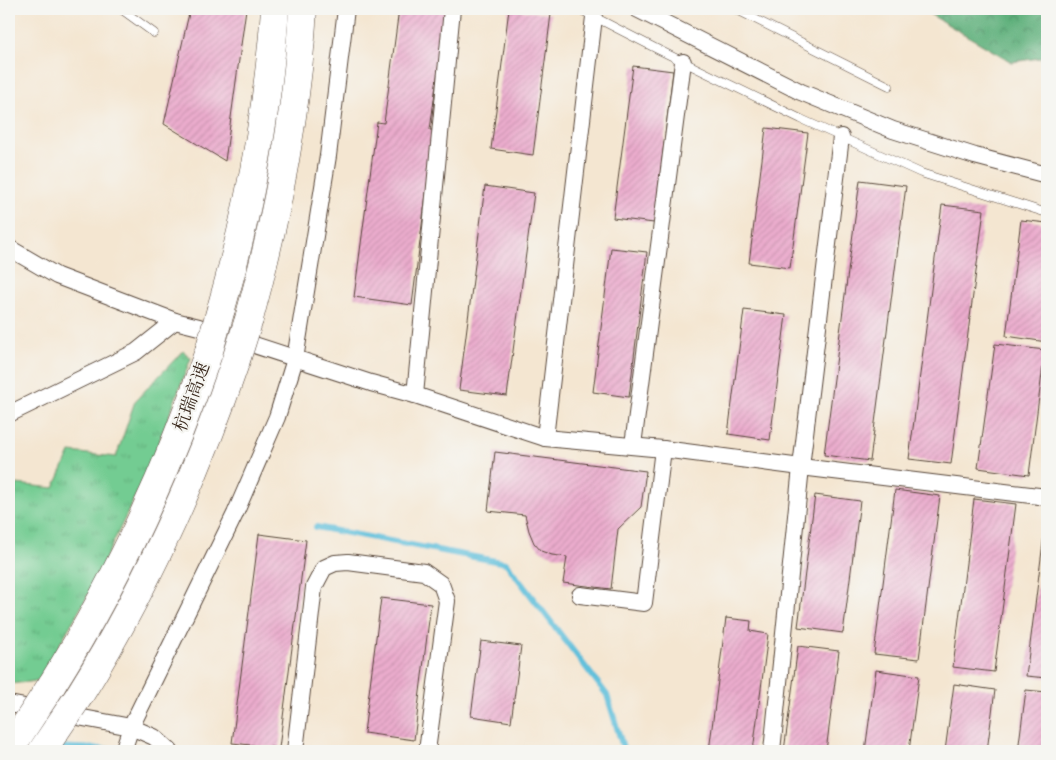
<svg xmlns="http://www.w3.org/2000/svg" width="1056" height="760" font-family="Cardo,'Noto Serif SC',serif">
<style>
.grass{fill:url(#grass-tufts);stroke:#577b58}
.forest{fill:url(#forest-crowns);stroke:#4c6d4d}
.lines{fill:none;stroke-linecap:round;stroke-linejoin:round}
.stream{stroke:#5bbeda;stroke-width:6}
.building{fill:url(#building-hatch)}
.lane-casing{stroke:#574639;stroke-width:9}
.street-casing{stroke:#574639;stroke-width:18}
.highway-casing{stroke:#574639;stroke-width:29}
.lane{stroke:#fff;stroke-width:8}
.street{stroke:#fff;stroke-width:16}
.highway{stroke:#fff;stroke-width:28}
.highway-bridge-casing{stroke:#574639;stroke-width:29;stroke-linecap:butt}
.highway-bridge{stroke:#fff;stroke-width:28}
.labels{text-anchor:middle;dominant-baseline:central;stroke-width:4.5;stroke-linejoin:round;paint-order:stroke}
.street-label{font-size:18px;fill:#3b2a1e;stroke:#f6f6f2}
</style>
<defs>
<pattern id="grass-tufts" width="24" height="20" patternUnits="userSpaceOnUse" patternTransform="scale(1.25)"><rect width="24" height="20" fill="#73cc92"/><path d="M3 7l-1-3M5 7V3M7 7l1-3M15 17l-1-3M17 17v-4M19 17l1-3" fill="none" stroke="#64af7d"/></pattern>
<pattern id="forest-crowns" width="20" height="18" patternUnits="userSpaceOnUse" patternTransform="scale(1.25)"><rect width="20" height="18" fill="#5eb07c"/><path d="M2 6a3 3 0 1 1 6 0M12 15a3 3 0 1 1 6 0" fill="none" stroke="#4f8f65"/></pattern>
<pattern id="building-hatch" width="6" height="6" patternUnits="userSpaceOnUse" patternTransform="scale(1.25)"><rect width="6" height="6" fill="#ebaccd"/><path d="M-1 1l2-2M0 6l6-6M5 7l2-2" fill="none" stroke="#ca94b0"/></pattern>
</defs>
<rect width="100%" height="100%" fill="#f6f6f2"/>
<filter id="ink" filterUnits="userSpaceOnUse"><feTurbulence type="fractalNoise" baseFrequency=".02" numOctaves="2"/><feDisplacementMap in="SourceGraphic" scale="10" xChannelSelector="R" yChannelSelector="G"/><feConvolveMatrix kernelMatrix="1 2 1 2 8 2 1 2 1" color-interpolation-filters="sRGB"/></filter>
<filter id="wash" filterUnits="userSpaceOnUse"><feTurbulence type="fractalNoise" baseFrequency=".0096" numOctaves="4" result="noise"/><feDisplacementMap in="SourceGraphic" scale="20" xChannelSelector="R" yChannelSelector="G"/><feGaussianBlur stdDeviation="1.12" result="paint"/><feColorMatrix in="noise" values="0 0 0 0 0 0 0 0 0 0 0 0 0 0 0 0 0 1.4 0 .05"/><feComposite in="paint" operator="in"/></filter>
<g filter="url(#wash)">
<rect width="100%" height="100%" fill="#f4e6d1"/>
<path class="grass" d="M183 351 191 358 149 468 87 597 38 681 9 684V537L16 484 54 488 70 452 116 457 135 401Z"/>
<path class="forest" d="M921 9H1047V57L1012 62Z"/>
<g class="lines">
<g class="stream">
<path d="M316 527 506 563 607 695 624 751"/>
<path d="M52 747 145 751"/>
</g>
</g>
<g id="blocks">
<g class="building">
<path d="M190 9H246L225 161 164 124Z"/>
<path d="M399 9H446L430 130H434L412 305 354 297 377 122 384 123Z"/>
<path d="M509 9 551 14 533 155 491 149Z"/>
<path d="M633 66 673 71 654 223 613 218Z"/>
<path d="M766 128 808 133 790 268 749 263Z"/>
<path d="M860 180 906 186 870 461 824 455Z"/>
<path d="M485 186 534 193 507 396 459 390Z"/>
<path d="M942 205 984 210 951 464 909 459Z"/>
<path d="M1021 220 1047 223V342L1006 336Z"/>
<path d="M611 248 647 252 629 397 593 392Z"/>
<path d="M744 310 786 315 770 440 728 434Z"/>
<path d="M995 344 1045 350 1029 475 978 468Z"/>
<path d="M495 452 646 471 641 507 618 529 611 589 563 583 567 557 552 555 541 551 534 543 529 531 525 515 488 511Z"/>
<path d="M895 490 940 496 919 659 874 654Z"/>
<path d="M815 495 860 501 843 633 798 627Z"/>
<path d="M974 499 1016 504 994 672 953 667Z"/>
<path d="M1046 519H1047V678L1026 676Z"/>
<path d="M259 534 306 540 279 748 232 743Z"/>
<path d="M381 598 431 604 414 740 364 733Z"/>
<path d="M726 618 751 621 750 631 768 634 753 751H709Z"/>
<path d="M481 641 521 646 511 722 471 716Z"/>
<path d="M798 646 839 651 826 751H784Z"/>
<path d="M876 670 919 676 909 751H865Z"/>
<path d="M954 684 995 690 987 751H945Z"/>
<path d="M1026 690 1047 692V751H1018Z"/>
</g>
</g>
</g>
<g filter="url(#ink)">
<use href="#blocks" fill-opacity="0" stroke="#574639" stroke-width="1"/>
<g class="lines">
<defs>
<g id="lane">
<path d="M121 9 154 33"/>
<path d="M579 9 657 49 801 119 921 173 1047 213"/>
<path d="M735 9 889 86"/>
</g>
<g id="street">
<path d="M637 9 801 92 893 130 975 156 1047 175"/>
<path d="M9 248 57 276 175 321 199 327 371 383 415 395 545 438 663 449 801 467 1047 497"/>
<path d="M415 395 452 9"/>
<path d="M9 414 136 352 175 321"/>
<path d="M545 438 594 17"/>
<path d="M633 445 683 62"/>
<path d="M580 595 644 603 663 449"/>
<path d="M9 704 131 727 154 737 170 751"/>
<path d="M123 751 131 727 235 514 277 417 295 359 328 156 346 9"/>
<path d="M295 751 314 587 324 568 335 563 348 562 424 572 441 584 447 601 427 751"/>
<path d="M772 751 801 467 841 137"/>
</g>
<g id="highway">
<path d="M221 309C249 211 268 111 275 9"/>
<path d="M249 319C277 217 297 114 303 9"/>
<path d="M51 686C118 580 168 470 209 351"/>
<path d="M79 696C145 590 196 478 236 360"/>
</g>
</defs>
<use href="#lane" class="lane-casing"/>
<use href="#street" class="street-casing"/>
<use href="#highway" class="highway-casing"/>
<use href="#lane" class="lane"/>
<use href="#street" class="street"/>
<use href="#highway" class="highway"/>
<defs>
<g id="highway-bridge">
<path d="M209 351 221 309"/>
<path d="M236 360 249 319"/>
<path d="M9 750 51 686"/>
<path d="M42 751 79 696"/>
</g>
</defs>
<use href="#highway-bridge" class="highway-bridge-casing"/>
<use href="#highway-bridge" class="highway-bridge"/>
</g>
</g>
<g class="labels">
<g class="street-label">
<text transform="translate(192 397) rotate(-70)">杭瑞高速</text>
</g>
</g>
<rect width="1056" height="760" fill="none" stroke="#f6f6f2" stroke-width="30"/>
</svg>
